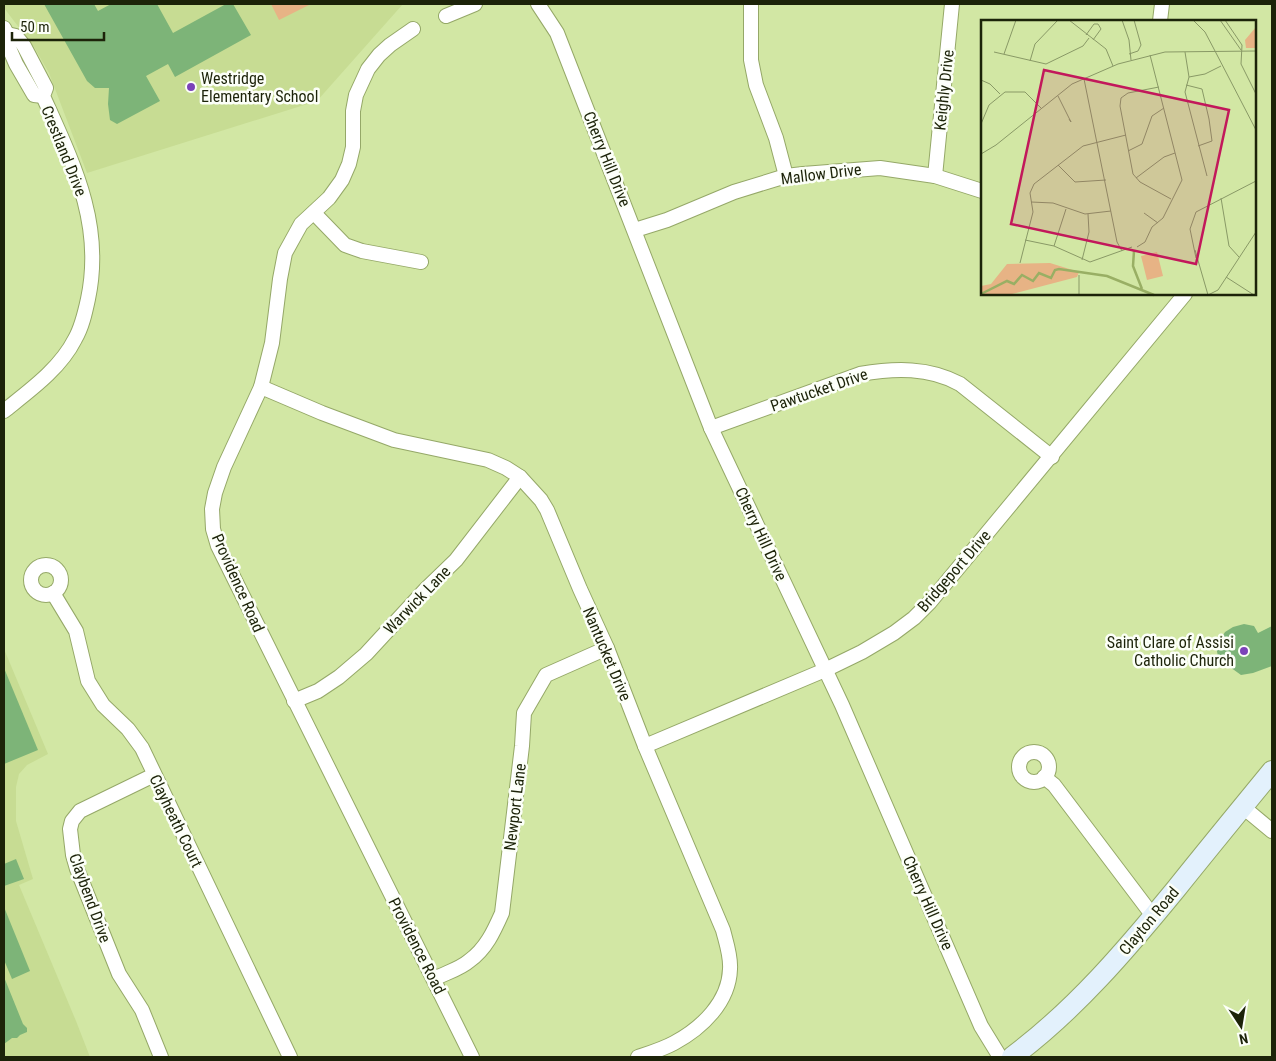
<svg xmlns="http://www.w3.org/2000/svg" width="1276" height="1061" font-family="'Roboto Condensed',sans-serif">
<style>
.built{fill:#c7dc93}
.green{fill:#e7b385}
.building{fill:#7db478}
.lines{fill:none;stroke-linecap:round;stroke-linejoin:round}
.minor-casing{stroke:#95a868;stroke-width:16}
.secondary-casing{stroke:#95a868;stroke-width:22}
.minor{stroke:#fff;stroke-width:14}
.secondary{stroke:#e3f1fc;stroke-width:20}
.poi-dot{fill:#7b42b9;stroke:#fcfff8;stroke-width:2}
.labels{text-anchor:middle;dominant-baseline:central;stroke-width:5;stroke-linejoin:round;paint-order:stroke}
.poi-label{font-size:16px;fill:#1c2309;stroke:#fcfff8;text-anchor:start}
.street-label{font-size:16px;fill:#1c2309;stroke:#fcfff8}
.inset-river{fill:none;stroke:#99af64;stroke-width:2.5}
.inset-road{fill:none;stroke:#899966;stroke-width:1}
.view{fill:#c2185b;fill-opacity:0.15;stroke:#c2185b;stroke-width:2.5}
.inset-edge{fill:none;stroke:#1c2309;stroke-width:2.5}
</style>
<rect width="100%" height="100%" fill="#d2e7a4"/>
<g class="built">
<path d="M4 4H403L317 101 87 173 49 73 34 47 4 8Z"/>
<path d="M4 649 48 754 27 765 19 774 16 787V821L33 879 19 885 76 1021 90 1057H4Z"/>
</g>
<path class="green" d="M271 4H311L279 20Z"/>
<g class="building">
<path d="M44 4H94L98 11 111 4H157L173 33 226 4H233L251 35 175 77 168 64 146 76 160 101 117 124 110 120 108 104 109 88H95L87 81Z"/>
<path d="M1244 624 1254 626 1258 633 1272 626V666L1253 673 1241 675 1223 662 1218 656 1216 647 1225 632 1233 627Z"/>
<path d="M4 668 38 750 4 764Z"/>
<path d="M16 859 24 879 4 886V864Z"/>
<path d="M4 907 30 971 12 979 4 960Z"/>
<path d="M4 977 23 1024 27 1028V1032L20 1035 17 1038H12L4 1044Z"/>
</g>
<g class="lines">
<defs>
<g id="minor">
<path d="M538 4 557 33 711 428 842 705 981 1026 1000 1057"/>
<path d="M751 4V60L756 85 776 138 786 176"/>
<path d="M446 16 475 4"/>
<path d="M1160 21 1162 4"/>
<path d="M4 28 7 34 6 41 16 64 34 95 43 96"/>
<path d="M413 29 390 45 379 55 368 69 356 95 353 111V147L349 164 342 180 329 198 301 224 285 253 280 279 272 343 261 387 224 467 215 493 212 509 213 529 218 546 472 1057"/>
<path d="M935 176 952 4"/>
<path d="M314 213 345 245 362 251 421 262"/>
<path d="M635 230 667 220 734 192 786 176 803 174 880 168 935 176 982 191"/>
<path d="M261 387 322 413 394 440 488 460 506 468 520 477 541 500 547 510 580 589 607 648 645 746 723 930C726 942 731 956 730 969 729 1002 702 1028 674 1043 663 1049 650 1053 638 1057"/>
<path d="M4 411C29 391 60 369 75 339 82 327 85 313 88 299 104 224 73 163 43 96L46 88 24 46 16 36 7 34"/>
<path d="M711 428 860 374C895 368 929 367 960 384L1052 457"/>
<circle cx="46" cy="580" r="15"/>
<path d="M53 593 76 631 88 681 103 705 128 729 142 748 290 1057"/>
<path d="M294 701 318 691 339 677 366 654 426 589 456 560 520 477"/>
<path d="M645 746 825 670 862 652 894 633 914 618 930 602 1185 294"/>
<circle cx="1034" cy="767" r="15"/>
<path d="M154 775 80 811 72 821 70 829 73 855 77 869 119 974 142 1010 161 1057"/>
<path d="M1044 777 1054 785 1153 916"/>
<path d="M1243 807 1272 831"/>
<path d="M434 979C445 973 460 969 469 961 486 949 494 931 502 913L522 746 524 713 546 675 607 648"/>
</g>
<path id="secondary" d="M1012 1057C1075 1010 1126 950 1176 889 1208 849 1240 810 1272 771"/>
</defs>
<use href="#minor" class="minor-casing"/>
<use href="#secondary" class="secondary-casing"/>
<use href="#minor" class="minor"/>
<use href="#secondary" class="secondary"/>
</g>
<g class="poi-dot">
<circle cx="191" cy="87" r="5"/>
<circle cx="1244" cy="651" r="5"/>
</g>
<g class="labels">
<g class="poi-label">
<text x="201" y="78">Westridge<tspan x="201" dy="18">Elementary School</tspan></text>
<text x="1234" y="642" text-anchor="end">Saint Clare of Assisi<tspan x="1234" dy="18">Catholic Church</tspan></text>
</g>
<g class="street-label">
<text transform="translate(944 90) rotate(-84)">Keighly Drive</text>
<text transform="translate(64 151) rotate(68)">Crestland Drive</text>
<text transform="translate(607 159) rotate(68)">Cherry Hill Drive</text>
<text transform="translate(821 174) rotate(-7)">Mallow Drive</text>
<text transform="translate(819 390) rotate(-19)">Pawtucket Drive</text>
<text transform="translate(761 534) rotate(65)">Cherry Hill Drive</text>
<text transform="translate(954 571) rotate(-49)">Bridgeport Drive</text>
<text transform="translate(238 583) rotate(66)">Providence Road</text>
<text transform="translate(417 600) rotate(-46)">Warwick Lane</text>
<text transform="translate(607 654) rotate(67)">Nantucket Drive</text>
<text transform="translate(515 807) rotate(-83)">Newport Lane</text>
<text transform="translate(176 821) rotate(64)">Clayheath Court</text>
<text transform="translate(90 898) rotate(70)">Claybend Drive</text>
<text transform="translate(928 903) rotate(66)">Cherry Hill Drive</text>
<text transform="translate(1149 921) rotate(-50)">Clayton Road</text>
<text transform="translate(417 946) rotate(63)">Providence Road</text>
</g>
</g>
<g transform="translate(981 20)">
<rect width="275" height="275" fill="#d2e7a4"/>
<path d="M275 7V28H265L264 20ZM176 232 182 256 166 260 160 236ZM69 243 98 252 96 257 27 275H0V266L10 264 26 244Z" fill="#e7b385"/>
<path class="inset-river" d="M153 231 152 246 161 269M0 274 26 261 33 264 41 255 52 261 58 253 70 258 74 250 78 249 126 256 173 275"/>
<path class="inset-road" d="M88 0 125 29 132 46M141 0 148 20 150 40M212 0 224 12 234 31M239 0 260 30M244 0 261 25 260 44 275 74M105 15 113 4H117L120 9 112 20M234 31 275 110M13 32 65 44 102 26 108 18M204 32 208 57 204 72 226 156M23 34 35 0M148 34 157 31 160 25 153 0M49 41 54 24 77 0M208 57 224 54 240 46M103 59 136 222 141 231M0 60 9 64 19 74M205 65 221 69 228 99 231 121 217 126M178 67 147 73 140 78 139 86 152 154 159 162 190 179M77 76 90 102 88 99M0 104 8 85 24 72H44L60 88M147 131 161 124 171 96 183 88M0 134 15 125 91 64 137 44 184 32 275 31M77 145 94 162 125 160M155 158 183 137 194 133M240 178 248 226 258 237M50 182 72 183 104 194 130 191M163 193 177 203M44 220 73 226 109 242 151 227M73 226 85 189M156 227 164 222 171 207 182 198 201 160 169 35M214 230 227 275M215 238 209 209 215 192 275 161M101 240 108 212 107 194M39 243 52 192 49 173 53 164 102 126 145 115M245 257 273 275M98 275V255M227 275 237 270 275 212"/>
<path class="view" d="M63 50 248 90 215 244 30 204Z"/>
<rect width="275" height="275" class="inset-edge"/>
</g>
<rect width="1276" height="1061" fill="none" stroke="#1c2309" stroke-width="10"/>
<g transform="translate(1241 1026) rotate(168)" stroke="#fcfff8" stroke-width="4" paint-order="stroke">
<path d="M0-4L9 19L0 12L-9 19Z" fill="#1c2309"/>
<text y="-8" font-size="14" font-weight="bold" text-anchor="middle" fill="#1c2309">N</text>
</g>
<path d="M12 32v8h92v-8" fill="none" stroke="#1c2309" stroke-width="2.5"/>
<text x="20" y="32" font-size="15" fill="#1c2309" stroke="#fcfff8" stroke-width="4" paint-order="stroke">50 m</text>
</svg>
